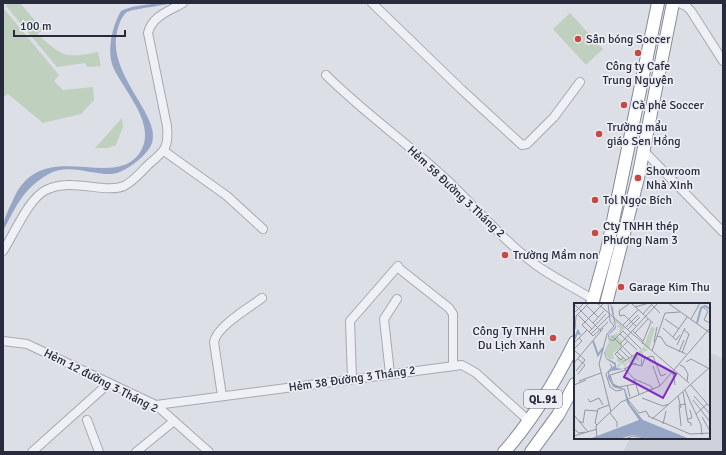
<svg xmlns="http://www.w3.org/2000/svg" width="726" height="455" font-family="Signika,sans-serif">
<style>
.built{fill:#cfd1db}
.green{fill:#bfd0be}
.water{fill:#98a6c6}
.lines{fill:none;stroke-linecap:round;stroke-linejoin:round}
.minor-casing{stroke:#a6a9b3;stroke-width:10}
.highway-casing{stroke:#858a9d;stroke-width:14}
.minor{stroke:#eff0f5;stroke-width:8}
.highway{stroke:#fff;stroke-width:12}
.poi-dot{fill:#ca4843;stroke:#eceef4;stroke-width:1.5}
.labels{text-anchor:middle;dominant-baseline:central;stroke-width:3.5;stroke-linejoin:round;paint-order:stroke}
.shield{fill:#eceef4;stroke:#626673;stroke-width:1}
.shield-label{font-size:11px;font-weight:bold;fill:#272b3c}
.poi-label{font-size:12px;fill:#272b3c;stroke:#eceef4;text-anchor:start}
.street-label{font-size:12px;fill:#272b3c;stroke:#eceef4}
.inset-river{fill:none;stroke:#98a6c6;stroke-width:2}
.inset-road{fill:none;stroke:#9497a2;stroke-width:1}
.view{fill:#7b2cbf;fill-opacity:0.15;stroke:#7b2cbf;stroke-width:2}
.inset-edge{fill:none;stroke:#272b3c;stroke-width:2}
</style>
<rect width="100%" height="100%" fill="#dddfe6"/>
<path class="built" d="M709 352 723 359V452H623L630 438H709Z"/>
<g class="green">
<path d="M7 3H20L43 30 37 34C63 56 63 59 98 52L101 66 87 67 85 63 57 67 6 6Z"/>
<path d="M4 9 59 75 54 81 63 90 93 87 94 100 81 114 43 123 8 94 3 97Z"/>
<path d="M570 13 603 49 586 65 553 29Z"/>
<path d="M122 118 123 127 116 145 108 148H95Z"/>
</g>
<path class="water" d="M155 3H171C162 6 132 9 127 12 122 16 120 22 118 28 104 73 162 115 152 143 150 149 145 154 141 158 134 164 122 173 112 174 90 175 68 162 47 175 22 190 16 207 3 231 3 219 8 211 13 200 41 135 111 191 139 154 159 127 125 92 114 69 106 51 112 27 121 11 133 5 143 6 155 3Z"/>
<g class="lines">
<defs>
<g id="minor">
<path d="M372 3 462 90 522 145 527 144 554 117 580 82"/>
<path d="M679 3 686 6 691 11 723 61"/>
<path d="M326 75C364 113 409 144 448 181 477 209 504 241 536 265 554 278 575 288 594 300"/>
<path d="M643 150 723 232"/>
<path d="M164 151 227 196 263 229"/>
<path d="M3 251C14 234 29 198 46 190 71 177 104 194 124 186 134 181 142 171 149 164 165 151 169 147 167 126L148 33C152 16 169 11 183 3"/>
<path d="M401 270 449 308 453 314V365"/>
<path d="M3 341 27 344 156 405 209 452"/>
<path d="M390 374 384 319 397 299"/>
<path d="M352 379 350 321 398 266"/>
<path d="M222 396 214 342C216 327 250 307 262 298"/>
<path d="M156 405 462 365 476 373 529 421"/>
<path d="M87 420 99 452"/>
<path d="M32 452 109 383"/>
<path d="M136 452 174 421"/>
</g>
<g id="highway">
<path d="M592 304 607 250 658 3"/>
<path d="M606 304 638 178 673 3"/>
<path d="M504 452C533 420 556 380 575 342"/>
<path d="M531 452 558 415 575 384"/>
</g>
</defs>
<use href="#minor" class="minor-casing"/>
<use href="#highway" class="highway-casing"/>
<use href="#minor" class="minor"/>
<use href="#highway" class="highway"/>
</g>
<g class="poi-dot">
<circle cx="578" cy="39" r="4"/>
<circle cx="638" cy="53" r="4"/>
<circle cx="624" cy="105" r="4"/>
<circle cx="599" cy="134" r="4"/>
<circle cx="638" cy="178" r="4"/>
<circle cx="595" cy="200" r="4"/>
<circle cx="595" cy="233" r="4"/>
<circle cx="505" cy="255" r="4"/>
<circle cx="621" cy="287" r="4"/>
<circle cx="553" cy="338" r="4"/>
</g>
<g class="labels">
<rect class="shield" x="524" y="390" width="38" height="18" rx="3"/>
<g class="shield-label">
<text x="543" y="399">QL.91</text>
</g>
<g class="poi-label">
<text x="586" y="39">Sân bóng Soccer</text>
<text x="638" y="66" text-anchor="middle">Công ty Cafe<tspan x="638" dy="14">Trung Nguyên</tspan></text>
<text x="632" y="105">Cà phê Soccer</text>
<text x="607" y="127">Trường mẩu<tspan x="607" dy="14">giáo Sen Hồng</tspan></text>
<text x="646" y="171">Showroom<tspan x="646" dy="14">Nhà XInh</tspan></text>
<text x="603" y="200">Tol Ngọc Bích</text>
<text x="603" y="226">Cty TNHH thép<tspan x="603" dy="14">Phương Nam 3</tspan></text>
<text x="513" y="255">Trường Mầm non</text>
<text x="629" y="287">Garage Kim Thu</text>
<text x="545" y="331" text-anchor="end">Công Ty TNHH<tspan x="545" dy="14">Du Lịch Xanh</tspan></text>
</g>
<g class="street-label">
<text transform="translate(456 192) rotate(43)">Hẻm 58 Đường 3 Tháng 2</text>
<text transform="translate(352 379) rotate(-8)">Hẻm 38 Đường 3 Tháng 2</text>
<text transform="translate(101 381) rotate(27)">Hẻm 12 đường 3 Tháng 2</text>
</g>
</g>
<g transform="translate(574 303)">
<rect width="136" height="136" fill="#dddfe6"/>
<path d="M39 15 51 25 43 33 48 38V44L39 50 40 56H36L39 59 32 54 31 49 35 41V33L45 30 46 25 42 23 46 21 41 20ZM77 24 81 25 75 46 70 43ZM70 44 74 47 70 49 69 46V53L64 50 65 58 60 55 58 59 55 61V58L50 64V62L46 61V63L43 65 50 66 41 65 46 59H43V54L51 57 49 59 50 61Z" fill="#bfd0be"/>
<path d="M36 0 39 5 42 25 35 32V41L31 49 32 55 42 60V65L49 66 59 60H62L64 62H66L67 61V57L68 55 69 54H75L77 49 75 55H68V61L67 62H64L59 61 50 66 37 68 35 70 38 81 51 86 56 101 69 117 116 136H78L59 132 45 136H15L65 117 53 100 50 87 39 84 34 75V69L41 62 32 56 30 50 35 40 34 32 41 24Z" fill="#98a6c6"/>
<path class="inset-river" d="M123 20 127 5 131 3 136 6M0 37 4 28 6 32M19 38 24 52 29 45"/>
<path class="inset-road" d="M23 0 115 80M34 0 36 18 40 23 33 31 25 61 37 109M56 0 45 8 46 13 50 12 62 23M57 0 79 20M76 0 86 10M94 0 136 30M0 1 27 28 29 25M29 1 8 22 19 33 34 19M13 3 24 14M61 4 75 0M130 5 134 8 130 17 136 20M0 10 10 0M69 11 77 2M4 12 18 26M91 16 105 26M117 16 126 0M19 20 30 8M49 22 64 7M51 25 64 12M89 25 102 37 106 32M1 26 2 13 15 0M53 27 66 14M58 27 69 38M15 29 32 11M61 30 74 16M17 31 35 13M46 31 63 47M38 33 58 53M83 33 87 34 92 42 112 51M99 34 113 14M36 36 39 38 49 28 67 46M80 39 83 24M0 40 13 27M46 41 84 0M68 41 77 19M103 42 110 27M0 46 8 38 5 35M46 46 55 55M0 47 11 57 2 68M78 48 91 10 106 9M43 49 52 57M105 49 110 37M108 50 115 31 110 27 111 25M49 54 47 57 41 51 54 38M4 56 11 62 4 71M49 59 62 51M112 59 117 56 134 65M0 60 27 28M36 61 38 64 32 71 36 84 42 88 48 87M106 62 110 64 114 71 113 78M79 63 86 83M50 65 60 76 65 91M51 66 59 61 68 63 71 55 79 53 87 73 92 71M52 67 36 72 39 81 45 84 61 81M99 70 101 82M60 76 77 83 79 87M5 78 27 70M116 81 136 104M0 82 12 77M53 82 56 94M111 87 127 122 128 132M109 89 114 119 117 120V123M104 93 107 105M120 93 136 111M68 95 89 103 95 101 136 64M14 96 16 99 25 95 29 102M54 97 65 110 72 108 75 113M119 97 127 107M127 107 136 119M36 110 43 119V124M122 111 133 101M0 112 14 129M74 113 116 131 136 130M128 114 136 128M78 116 94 102M114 116 118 115 116 107M5 118 9 120 11 107 23 108M89 121 92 108M23 122 21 120 24 106 35 102M107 123 105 102 112 101M0 126 5 130 11 129M0 133 23 126M23 136 22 123 29 116 47 99 86 83 136 25M51 136 59 133 76 136"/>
<path class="view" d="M63 50 102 71 89 95 50 74Z"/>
<rect width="136" height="136" class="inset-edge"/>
</g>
<rect width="726" height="455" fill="none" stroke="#272b3c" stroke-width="8"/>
<path d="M14 30v6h111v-6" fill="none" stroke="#272b3c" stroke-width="2"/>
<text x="20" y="30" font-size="12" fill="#272b3c" stroke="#eceef4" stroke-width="3" paint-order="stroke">100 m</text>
</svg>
